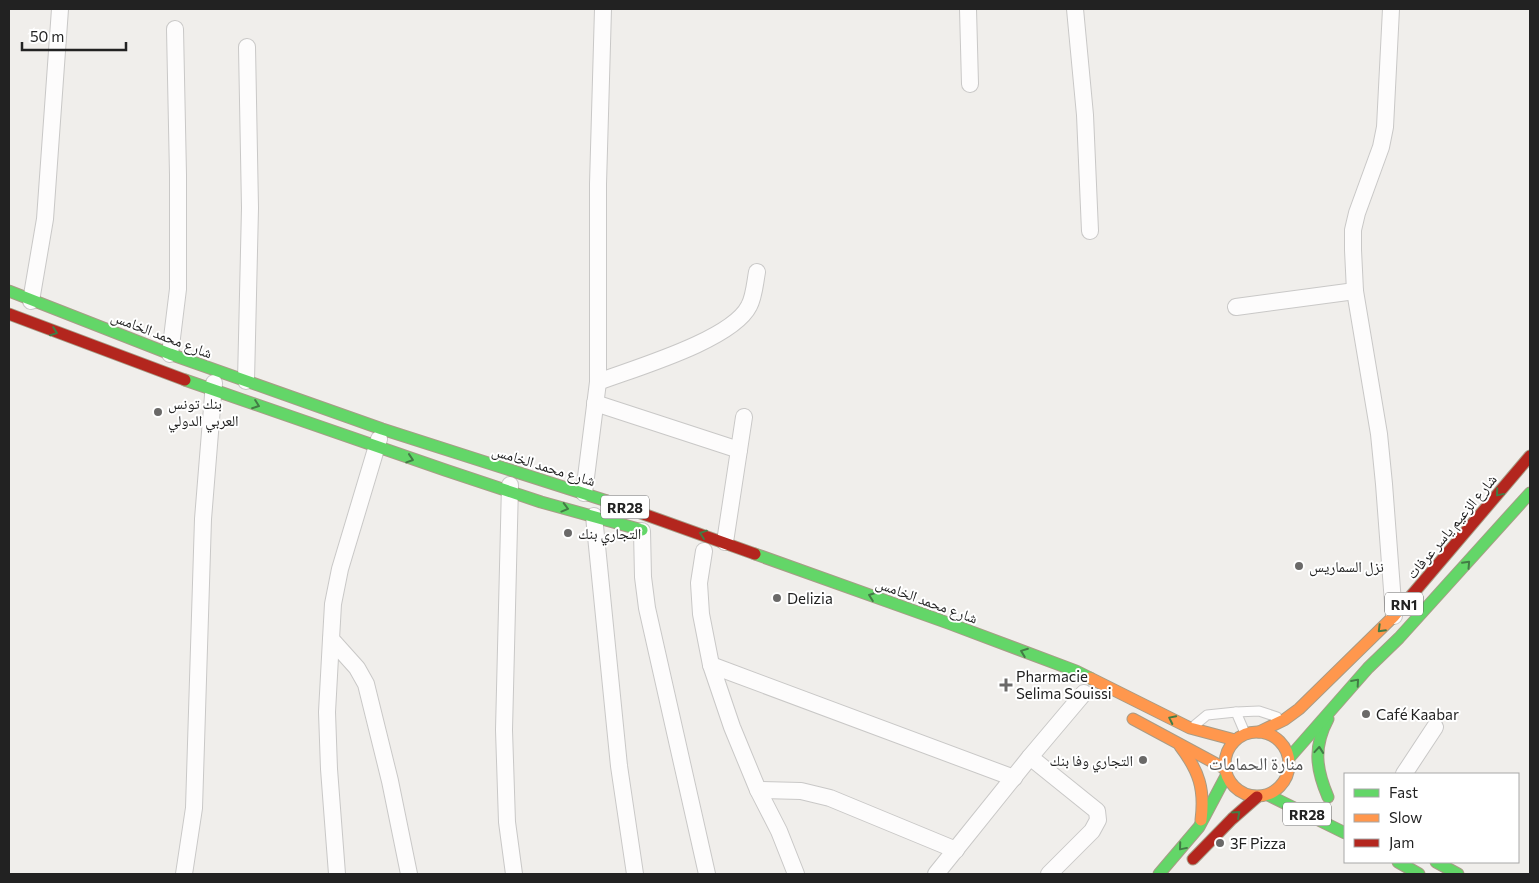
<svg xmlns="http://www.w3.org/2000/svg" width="1539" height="883" font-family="Commissioner,'Noto Naskh Arabic',sans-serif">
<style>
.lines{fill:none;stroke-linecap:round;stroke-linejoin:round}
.lane-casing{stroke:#c9c8c7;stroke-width:11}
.street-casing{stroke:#c9c8c7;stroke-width:18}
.fast-casing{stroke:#a79c86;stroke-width:13}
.slow-casing{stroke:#a79c86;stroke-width:13}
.jam-casing{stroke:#a79c86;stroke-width:13}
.lane{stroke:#fdfcfc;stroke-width:9}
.street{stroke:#fdfcfc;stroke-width:16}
.fast{stroke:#63d668;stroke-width:11}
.slow{stroke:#ff974d;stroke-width:11}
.jam{stroke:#b3261e;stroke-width:11}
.oneway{stroke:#427c45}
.poi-dot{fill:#6a6968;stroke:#fff;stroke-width:2}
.labels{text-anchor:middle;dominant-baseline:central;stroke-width:4;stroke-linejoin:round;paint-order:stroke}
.shield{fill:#fff;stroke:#646464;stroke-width:1}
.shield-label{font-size:14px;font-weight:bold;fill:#222}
.street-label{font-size:15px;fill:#222;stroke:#fff}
.poi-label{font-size:15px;fill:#222;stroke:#fff;text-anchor:start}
.quarter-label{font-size:18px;fill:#555;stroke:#fff}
</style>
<rect width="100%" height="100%" fill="#f0eeeb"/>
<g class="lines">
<defs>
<g id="lane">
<path d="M1236 712 1245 733"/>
<path d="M1195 725 1207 715 1236 712 1259 711 1277 717"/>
</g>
<g id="street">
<path d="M968 9 970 84"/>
<path d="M1075 9 1085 115 1090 231"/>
<path d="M1391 9 1385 127 1381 147 1357 213 1353 230V250L1355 291 1379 434 1384 484 1394 616"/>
<path d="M31 301 45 219 60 9"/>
<path d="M1236 307 1355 291"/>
<path d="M170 354 178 289V175L175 29"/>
<path d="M246 381 250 208 247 47"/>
<path d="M598 382C635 368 732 340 749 306 754 297 755 283 757 272"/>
<path d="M595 403 739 450"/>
<path d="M379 439 340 569 333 604 331 639 357 668 366 684 390 781 409 874"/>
<path d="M510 485 504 730 507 822 514 874"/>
<path d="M584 493 598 382V184L603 9"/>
<path d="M594 516 619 766 635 874"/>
<path d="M642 531 643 577 647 608 707 874"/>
<path d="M725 542 744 417"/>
<path d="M704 551 699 583 701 614 711 665 732 727 758 790 779 831 796 874"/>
<path d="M331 639 327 712 329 769 337 874"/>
<path d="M711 665 1014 778"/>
<path d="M1030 757 1097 811 1098 820 1092 831 1049 874"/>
<path d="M1404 774 1435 727"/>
<path d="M758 790 801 791 830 798 956 850"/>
<path d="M184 874 194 808 203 519 214 383"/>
<path d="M936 874 1030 757 1084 693"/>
</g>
<g id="fast">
<path d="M9 291 170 354 382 429 607 501"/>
<path d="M185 380 445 470 541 502 642 530"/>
<path d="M755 554 948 623 1076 671 1090 678"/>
<path d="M1328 719C1313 747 1316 769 1328 797"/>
<path d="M1289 758 1368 668 1399 638 1530 493"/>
<path d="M1268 795 1345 833"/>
<path d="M1398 862 1419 874"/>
<path d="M1436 862 1458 874"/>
<path d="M1159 874 1199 827 1226 776"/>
</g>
<g id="slow">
<path d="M1090 678 1190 728 1235 740"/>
<path d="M1133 719 1224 768"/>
<circle cx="1257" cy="764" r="32"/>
<path d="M1259 732 1284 720 1299 709 1394 616 1405 603"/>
<path d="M1180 746C1199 771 1205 789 1201 820"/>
</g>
<g id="jam">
<path d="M9 314 185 380"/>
<path d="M607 501 755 554"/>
<path d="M1405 603 1530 456"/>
<path d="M1193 859 1232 819 1257 797"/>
</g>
</defs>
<use href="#lane" class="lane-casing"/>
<use href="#street" class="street-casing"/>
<use href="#fast" class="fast-casing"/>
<use href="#slow" class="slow-casing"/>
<use href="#jam" class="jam-casing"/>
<use href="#lane" class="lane"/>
<use href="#street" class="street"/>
<use href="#fast" class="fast"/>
<use href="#slow" class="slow"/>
<use href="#jam" class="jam"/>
</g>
<defs><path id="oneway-chevron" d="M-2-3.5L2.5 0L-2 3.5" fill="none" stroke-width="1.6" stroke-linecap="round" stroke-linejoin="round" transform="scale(1.25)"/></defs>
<g class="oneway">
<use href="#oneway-chevron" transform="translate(54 332) rotate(21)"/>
<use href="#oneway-chevron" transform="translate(256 405) rotate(20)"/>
<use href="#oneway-chevron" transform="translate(410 459) rotate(18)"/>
<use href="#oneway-chevron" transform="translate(1499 493) rotate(130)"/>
<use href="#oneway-chevron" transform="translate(565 508) rotate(15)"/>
<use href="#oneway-chevron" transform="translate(703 534) rotate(-161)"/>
<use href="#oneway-chevron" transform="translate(1467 564) rotate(-47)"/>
<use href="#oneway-chevron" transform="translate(872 596) rotate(-160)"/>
<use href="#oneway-chevron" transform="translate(1381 629) rotate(135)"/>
<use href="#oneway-chevron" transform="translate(1024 652) rotate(-159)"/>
<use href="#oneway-chevron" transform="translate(1356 682) rotate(-49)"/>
<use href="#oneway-chevron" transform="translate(1172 719) rotate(-154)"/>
<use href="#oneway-chevron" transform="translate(1319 750) rotate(-85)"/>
<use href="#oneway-chevron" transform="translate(1237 814) rotate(-42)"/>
<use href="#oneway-chevron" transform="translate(1182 847) rotate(130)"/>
</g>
<g class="poi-dot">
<circle cx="158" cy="412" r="5"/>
<circle cx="568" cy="533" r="5"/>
<circle cx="1299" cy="566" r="5"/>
<circle cx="777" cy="598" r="5"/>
<path d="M1003.5 677.5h5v5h5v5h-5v5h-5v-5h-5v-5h5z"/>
<circle cx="1366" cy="714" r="5"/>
<circle cx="1143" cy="760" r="5"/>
<circle cx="1220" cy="843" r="5"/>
</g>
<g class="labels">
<g class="shield">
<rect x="601" y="495.5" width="48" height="23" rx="4"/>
<rect x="1385" y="592.5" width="38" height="23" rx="4"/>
<rect x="1283" y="802.5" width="48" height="23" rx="4"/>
</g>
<g class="shield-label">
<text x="625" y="507">RR28</text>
<text x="1404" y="604">RN1</text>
<text x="1307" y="814">RR28</text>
</g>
<g class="street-label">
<text transform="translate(162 334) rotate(21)">شارع محمد الخامس</text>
<text transform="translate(544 465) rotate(17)">شارع محمد الخامس</text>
<text transform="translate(1451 526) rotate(-50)">شارع الزعيم ياسر عرفات</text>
<text transform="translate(927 600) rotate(20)">شارع محمد الخامس</text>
</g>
<g class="poi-label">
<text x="168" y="403">بنك تونس<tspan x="168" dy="17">العربي الدولي</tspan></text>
<text x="578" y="533">التجاري بنك</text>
<text x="1309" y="566">نزل السماريس</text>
<text x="787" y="598">Delizia</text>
<text x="1016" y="676">Pharmacie<tspan x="1016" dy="17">Selima Souissi</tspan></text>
<text x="1376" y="714">Café Kaabar</text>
<text x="1133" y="760" text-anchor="end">التجاري وفا بنك</text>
<text x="1230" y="843">3F Pizza</text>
</g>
<g class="quarter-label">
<text x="1256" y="763">منارة الحمامات</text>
</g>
</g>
<rect width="1539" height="883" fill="none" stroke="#222222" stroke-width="20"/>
<rect x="1344" y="773" width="175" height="90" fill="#ffffff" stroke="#a7a7a7"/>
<rect x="1354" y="789" width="25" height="8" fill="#63d668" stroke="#a7a7a7"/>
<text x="1389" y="798" font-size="15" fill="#222222">Fast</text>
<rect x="1354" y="814" width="25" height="8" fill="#ff974d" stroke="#a7a7a7"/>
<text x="1389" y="823" font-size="15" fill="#222222">Slow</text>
<rect x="1354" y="839" width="25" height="8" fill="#b3261e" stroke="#a7a7a7"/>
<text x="1389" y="848" font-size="15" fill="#222222">Jam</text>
<path d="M22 42v8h104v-8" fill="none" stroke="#222222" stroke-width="2.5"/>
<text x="30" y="42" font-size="15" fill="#222222" stroke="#ffffff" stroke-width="4" paint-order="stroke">50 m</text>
</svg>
